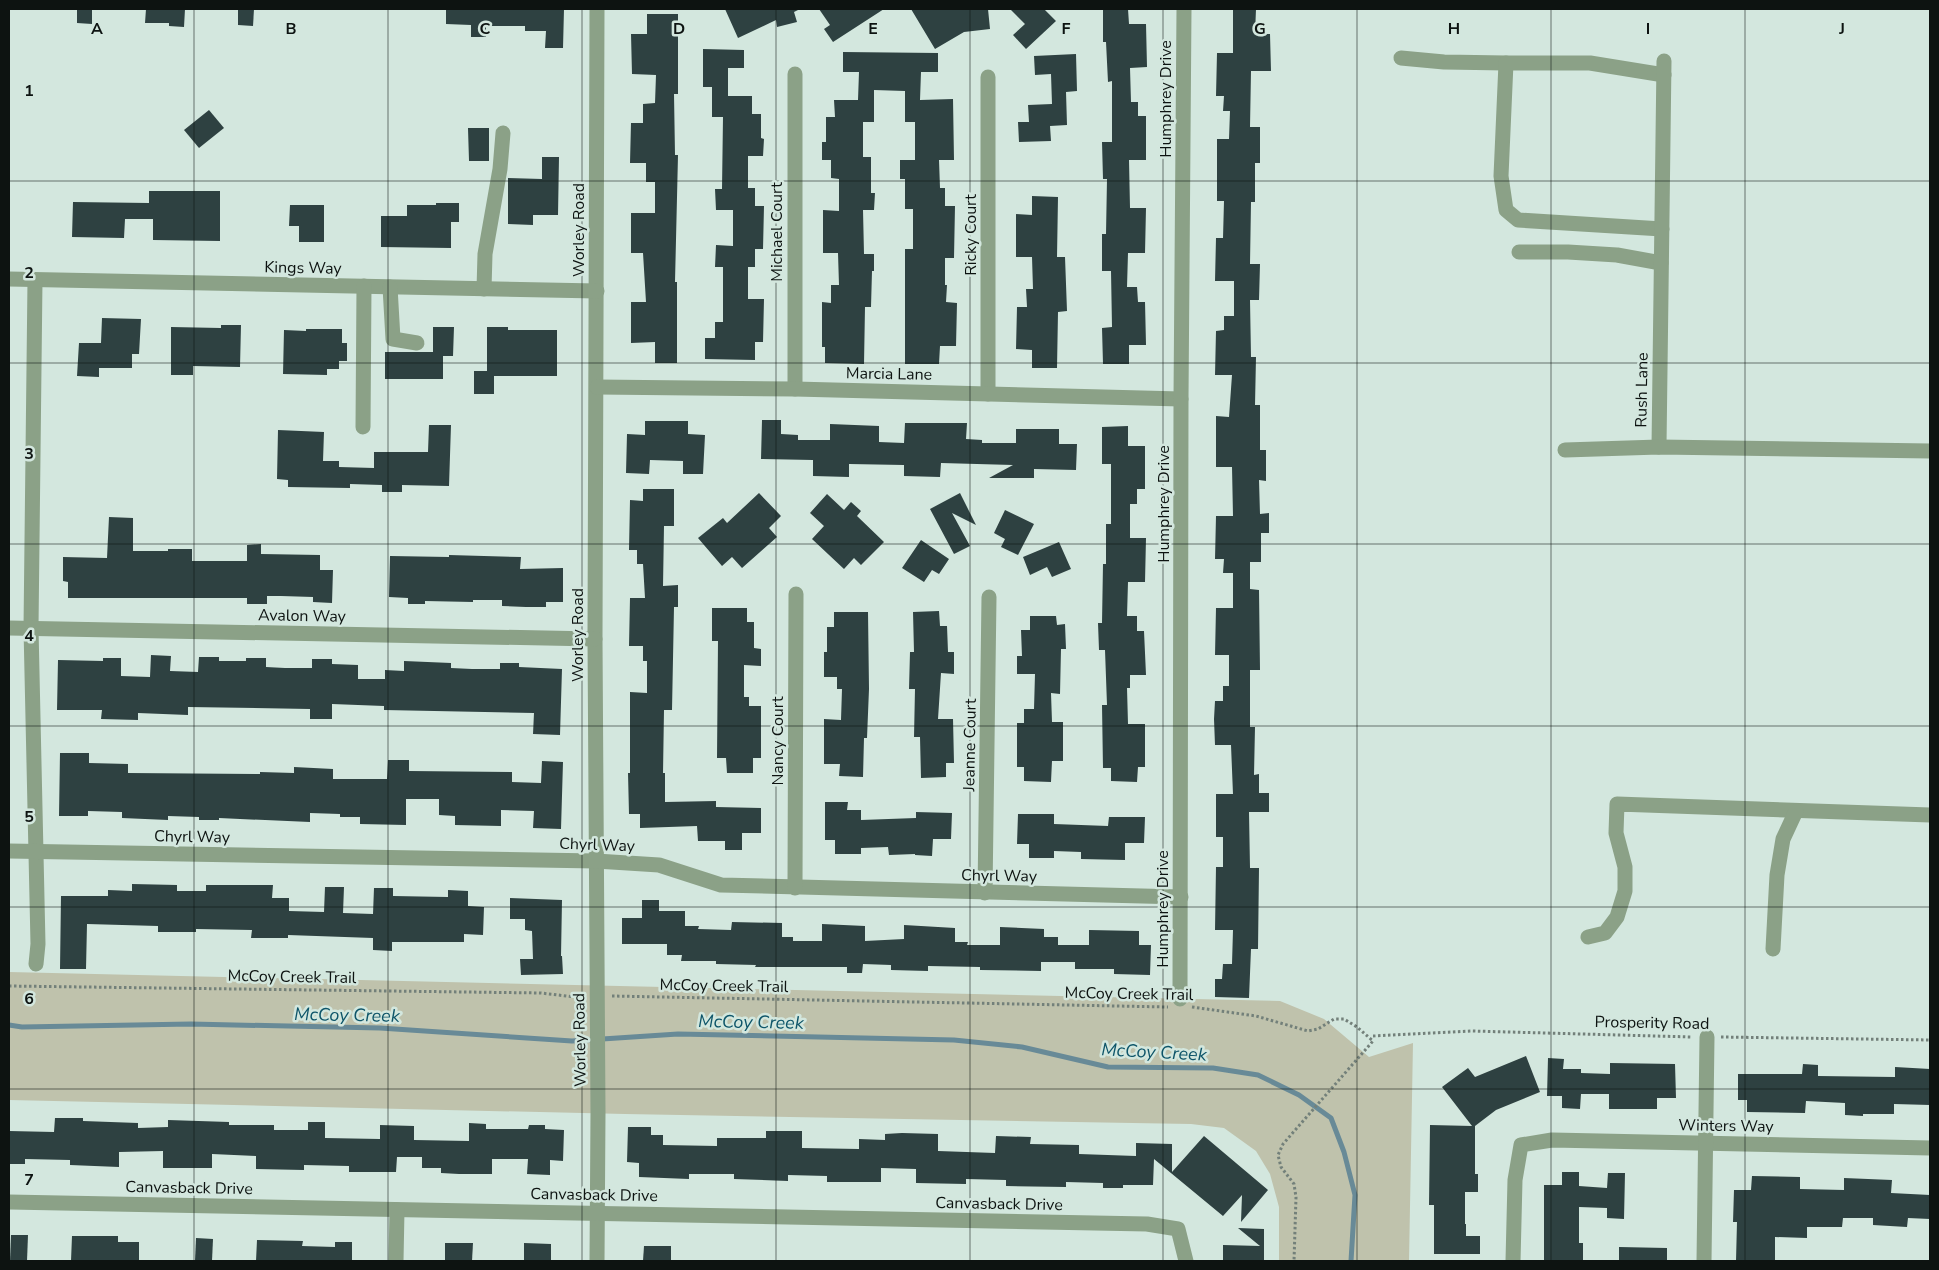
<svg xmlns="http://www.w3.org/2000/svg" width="1939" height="1270" font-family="'Nunito Sans',sans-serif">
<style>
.green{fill:#bfc2ac}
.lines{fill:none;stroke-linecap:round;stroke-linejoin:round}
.stream{stroke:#688a97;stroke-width:5}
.building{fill:#2e4141}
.path{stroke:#73807a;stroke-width:3;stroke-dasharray:2.5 2.5;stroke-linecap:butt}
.minor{stroke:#8ba187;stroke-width:15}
.grid{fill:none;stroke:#0d1311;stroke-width:1;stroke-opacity:0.55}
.labels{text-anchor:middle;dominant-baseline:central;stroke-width:5;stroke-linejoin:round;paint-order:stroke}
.street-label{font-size:16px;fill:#0d1311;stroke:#d3e7de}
.water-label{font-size:18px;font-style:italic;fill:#0e5569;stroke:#d3e7de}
.grid-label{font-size:16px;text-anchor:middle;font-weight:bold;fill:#0d1311;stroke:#d3e7de;stroke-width:5;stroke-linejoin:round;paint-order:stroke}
</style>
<rect width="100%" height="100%" fill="#d3e7de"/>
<path class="green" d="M9 972 1280 1001 1324 1019 1369 1057 1413 1043 1409 1261H1279V1207L1270 1174 1256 1151 1224 1128 1191 1124 625 1114 9 1100Z"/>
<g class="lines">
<path class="stream" d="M9 1025 22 1027 191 1024 380 1028 572 1041 678 1034 954 1040 1022 1047 1108 1067 1213 1068 1258 1075 1299 1095 1331 1118 1344 1152 1355 1195 1351 1261"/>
</g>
<g class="building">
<path d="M77 9H92V24L77 23Z"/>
<path d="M146 9H185L184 27 169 26V23H145Z"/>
<path d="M238 9H254L253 26 238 25Z"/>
<path d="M446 9H564L563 48H545L546 31H525V26H486V37H471V25L446 24Z"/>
<path d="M725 9H800L794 12 797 22 777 27 776 20 738 38Z"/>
<path d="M819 9H884L833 42 824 29 830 25Z"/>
<path d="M911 9H988L990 29 964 32 935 49Z"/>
<path d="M1010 9H1044L1056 21 1026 49 1013 35 1025 24Z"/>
<path d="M1103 9H1128L1129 24H1146L1147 67 1130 68 1131 102H1138V116H1146V160H1129L1130 208H1146L1145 253H1128L1127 287H1137L1138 302H1145L1146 345H1129V364H1103L1102 328 1112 327 1111 271H1102V234H1106L1107 179H1103L1102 142H1112V81L1108 82 1106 42H1103Z"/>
<path d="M1233 9H1256L1255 34H1270L1271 71H1251L1250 127H1260V163H1255V202H1251L1250 264H1260L1259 300H1250L1251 357H1256L1255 405H1260V450H1266V481L1259 480 1260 514 1269 513V533H1261V562H1250V589L1259 590 1260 670H1250V727H1255L1254 775 1259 774V793H1269V812H1249L1250 868H1259L1258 949H1251L1249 998 1215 997V979H1222L1223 964H1232L1233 930H1215L1216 867H1223V837H1216V794H1233L1231 745H1215L1214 719 1215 701H1223V686H1229V655H1215L1216 608H1233V573H1223L1224 559H1215L1216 516H1233L1232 467H1216V416L1229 417 1232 375H1215L1216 331 1224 330V316H1234V281H1215L1216 238H1223L1224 201H1217V139H1229L1230 111H1223L1224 96H1216L1217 53H1233Z"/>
<path d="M647 14H678V94H674L675 155H678L675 282H677V363H655V342L631 343V302H646L643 253H631V213H655V182H646V163H630L631 123H643V104L655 103 656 75 632 74 631 34H647Z"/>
<path d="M703 49 744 50V68H728V96H752V114H761V138L764 139 763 156H748V188H755V206H764L763 249H755V267H748V299H764L763 342H755V360L705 359V338H715V322H723V267H715L716 245 733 246V210H716L715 189H722L723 117H712V87H703Z"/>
<path d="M843 52 938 53V72H921L920 100 953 99 954 160H939L940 188H945V206H955L954 258H945V285H947L946 302 957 303 956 346H940L939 364H905V249H913V209H905V179H900V160H915V122H905V91L874 90V122H863V157H871V193H875L874 210H863L864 254H874V271H872L871 307H865L864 364 825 363V347H822V302L831 303V285H839L838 253H823V210L839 211V179L831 178V160H822V142H826V117H835L834 100H858L859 72H843Z"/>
<path d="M1076 54 1077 91 1066 92 1067 125 1050 126 1051 141 1019 142 1018 122H1029L1028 105 1052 104 1051 74 1035 75 1034 56Z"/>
<path d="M209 110 224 128 199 148 184 130Z"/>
<path d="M468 128H489V161H469Z"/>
<path d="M542 157H559L558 215H533V225L508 224V178L542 179Z"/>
<path d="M149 191H220V241L153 240V219H125L124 238 72 237 73 202 149 203Z"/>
<path d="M1032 196 1058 197 1057 257H1065L1067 311 1058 312 1057 368H1032V350L1016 349 1017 307H1027L1026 289H1033L1032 257H1016V214L1032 215Z"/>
<path d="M436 203H459V222H451V248L381 247V216H407V205H436Z"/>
<path d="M290 205H324V242H299V226H289Z"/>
<path d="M102 318 141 319 139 354H132V368H99V377L77 376 79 343H101Z"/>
<path d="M221 325H241L240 367 193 366V375H171V327L221 328Z"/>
<path d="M433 327H454L453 356H443V379H385V352H433Z"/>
<path d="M487 327H508V330H557V376H494V394H474V371H487Z"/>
<path d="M306 329H342V343H347V361H339V369H327V375L283 374 284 330 306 331Z"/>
<path d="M762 420H781V434L798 435V440H830V424L879 426V442L904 443 905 423H967L966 439 982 440V443H1016V429H1059V444H1077L1076 470 1034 469V478H989L1013 465 941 463 940 477 904 476V465L849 464V477L813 476V460L761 459Z"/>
<path d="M645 421H688V434L705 435 703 474H683V461L650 460 649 474 626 473 627 434 645 435Z"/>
<path d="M429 425H451L449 486 402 485V492H382V485L350 484V488L288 487V480L277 479 278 430 324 432 323 461H339V467L374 468V452H428Z"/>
<path d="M1128 426V446H1145V489H1137V504H1130V538H1146L1145 582H1128L1127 616H1137V631H1144L1146 675H1130V688H1127L1128 724H1145V767H1138L1137 782 1111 781V768H1103L1102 705H1107L1105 650H1099L1098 623H1102L1103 564H1106V524H1111V464H1102V427Z"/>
<path d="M643 489H674V526H664L663 586 678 585V607H674L672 710H664L663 773H665V802L716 801V807L761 808V833H742V850H725V841H698L697 826 640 828V814H629L628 773H630V692L647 693V661H643V646H629L630 598H645L643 564H637V550H629L630 500 643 501Z"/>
<path d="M759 493 781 516 769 528 777 537 742 568 732 557 722 566 698 538 723 518 727 523Z"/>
<path d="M960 493 976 525 952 513 970 546 954 554 930 509Z"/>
<path d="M827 494 844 510 851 502 861 511 857 516 884 542 861 565 854 558 844 569 812 539 824 526 810 513Z"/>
<path d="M1005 510 1034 524 1018 555 1001 547 1005 539 994 533Z"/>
<path d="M109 517 133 518V551H168V549H192V561H247V545L261 544V554L320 555V570H333L332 603 313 602V597L281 596H267V604H247V598H68V582L63 581V557L107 558Z"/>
<path d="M921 540 949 559 939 574 932 570 924 582 902 568Z"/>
<path d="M1059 542 1071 569 1052 577 1047 567 1030 575 1023 557Z"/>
<path d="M449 555 521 557 520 569 563 568V602H546V607H526L502 606V600H473V602L425 601V604H408V598L389 597 390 556 449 557Z"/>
<path d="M712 608H747V622H754V648L761 649V666L744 665V697H749V706H761V758H753V773H727L726 758H717L718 641H712Z"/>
<path d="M939 611 940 626H947L948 652H954V674L941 673 938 719H953L954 763H946V777L921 778 920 737H914L915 689H909L910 652H914L913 612Z"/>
<path d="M834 612H868L869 689 867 738H864L863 777 839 776 840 764H824V719L841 720 842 689H837V677H824V652H827V627H834Z"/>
<path d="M1030 616H1056L1057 625 1065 624 1066 649H1061L1060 694 1051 693 1052 722H1063V761H1052L1051 782 1024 781V767H1017V723H1024V709H1034L1035 674H1017V656H1022L1021 630H1030Z"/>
<path d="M151 655 171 656 170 671 198 672 199 657H219V661H246V658H266V667L285 668H312V659H332V664L358 665V679H385V670L404 671V661L451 663V668L472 669H500V663H519V667L562 669 560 735 533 734 534 713 384 710V706L332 704V719H310V709L188 707V715L138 713V720L101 719 102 710H57L58 660 103 661V658H121V676L150 677Z"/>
<path d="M60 753H89V763L128 764V773L260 774V772L294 773V767L333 769V779H387L388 760H409V771L512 772V782L541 783 542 761 563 762 561 829 533 828 534 811 501 810V826L455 825V816L439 815V799H406V825L360 824V817H340V814L310 813V822L219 818V820H199V817L168 816V820L122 818V812L88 811V816H59Z"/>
<path d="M825 802H848L847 810H861V820L916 818V812L952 813 951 839H933L932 856 915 855V854L889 855 888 847 861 848V854H835V840H825Z"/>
<path d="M1018 814H1054V824L1108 826 1109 817H1145L1144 843H1125V860L1081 859V852L1054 851V858H1029V844H1017Z"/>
<path d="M132 884 177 885V891H206V885H273L272 898H289V911L324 912 325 887H344L343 913 373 914 374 888H393V896L448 897V890L468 891V906L484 907 483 935 464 934V942H392V951L373 950V938L288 935V938H251L252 930 196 929V932H158V926L87 924 86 969H60L61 896H108V890L132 891Z"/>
<path d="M510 898 562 900 561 956H562L563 974 521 975 520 959H533L532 931 525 930V919H510Z"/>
<path d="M642 900H659V911H685V926H699L698 929 731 930 732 922 782 923V937H793V941H822V924L865 926V941L904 939V925L955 928V942H968L967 945H1000V927L1044 929V937H1058V945H1089V930L1139 931V945H1151L1150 975 1114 974V969H1075V962H1041V971L980 970V967L928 966V971L891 970V965L863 964 862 973H847V967H755L756 965 716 964V961H681L682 955H667V944H622V918H642Z"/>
<path d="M1526 1056 1540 1092 1496 1110 1475 1126V1174H1478V1192H1465V1224H1466V1236H1480V1254H1434V1205H1429L1430 1125 1472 1126 1442 1087 1468 1068 1475 1077Z"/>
<path d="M1548 1058 1564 1059 1563 1069H1581V1073L1610 1074V1063L1675 1064 1676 1098H1657V1109H1609V1094H1581L1580 1109 1562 1108V1096H1547Z"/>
<path d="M1803 1064 1818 1065V1076L1895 1077V1067L1930 1069V1105L1894 1104V1114H1863V1116L1845 1115V1103L1806 1101 1805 1113 1747 1112V1100H1738V1074H1802Z"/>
<path d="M55 1118H83V1121L138 1123V1128L168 1127V1120L229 1122V1125H274V1130H308V1122H325V1138L380 1139V1125L414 1126V1140L469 1141V1123L486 1124V1129H528L529 1125H545V1129L564 1130 563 1161 550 1160V1175L527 1174 528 1159H492V1174H459L441 1173V1168H422V1157H397L396 1172H349V1166L304 1165V1170L256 1169V1156L212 1154V1168H163V1151L119 1152V1167L70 1165V1160L25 1159V1164H9V1131L54 1132Z"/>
<path d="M628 1127H651V1135H663V1145L717 1146V1138H766V1131H802V1148L859 1149V1139L885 1140V1134L902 1133 938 1134V1151L995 1153 996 1136 1031 1137 1030 1144 1079 1145V1154L1136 1156V1143L1172 1144V1172L1204 1136 1268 1190 1241 1222 1242 1195 1223 1216 1154 1159 1153 1185H1123V1188H1103V1183L1066 1182V1187L1006 1186V1180L966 1179V1184L916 1183V1169L881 1168V1182H827V1176L788 1175V1181L734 1179V1174H689V1179L639 1177V1163L627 1162Z"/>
<path d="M1562 1172H1579V1186L1607 1188 1608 1173H1625L1624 1219 1607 1218V1208L1579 1207V1243H1583V1261H1544V1185H1562Z"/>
<path d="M1752 1176 1800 1177V1189L1844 1190V1178L1892 1180 1891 1193 1930 1195V1219L1908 1218 1907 1227 1873 1225V1218H1843L1842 1227H1807V1238L1775 1237V1261H1736L1737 1222H1733L1734 1190H1751Z"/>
<path d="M1238 1228 1264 1229V1261H1223V1245L1260 1246Z"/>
<path d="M11 1235H28L27 1261H10Z"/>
<path d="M72 1236H118V1242H139V1261H71Z"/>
<path d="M196 1238 213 1239 212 1261H195Z"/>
<path d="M257 1240 303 1241 302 1246 335 1247V1242H352V1261H256Z"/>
<path d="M445 1243H473L472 1261H445Z"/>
<path d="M524 1243 551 1244V1261H524Z"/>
<path d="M644 1246H671V1261H643Z"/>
<path d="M1619 1247 1667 1248V1261H1619Z"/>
</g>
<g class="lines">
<g class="path">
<path d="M9 986 541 993 575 997"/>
<path d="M612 996 1168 1007"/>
<path d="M1192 1007 1256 1016 1308 1031 1318 1029 1334 1019H1344L1357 1027 1373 1041 1283 1144 1278 1155 1281 1167 1294 1184 1296 1197 1294 1261"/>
<path d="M1373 1036 1472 1031 1692 1037"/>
<path d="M1721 1037 1930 1040"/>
</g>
<g class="minor">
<path d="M597 9 595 639 598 1113 597 1261"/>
<path d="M1401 58 1444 62 1506 63"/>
<path d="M795 74V389"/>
<path d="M988 77V394"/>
<path d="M1662 229 1518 220 1506 210 1501 176 1506 63H1590L1664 75"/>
<path d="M1519 252H1568L1617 255 1661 263"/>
<path d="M9 279 597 291"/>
<path d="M35 280 31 628 38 944 36 964"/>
<path d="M390 287 393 339 417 343"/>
<path d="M484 289 485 254 500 169 503 133"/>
<path d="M597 387 795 389 1181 399"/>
<path d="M363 427 364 286"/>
<path d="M1659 447 1664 61"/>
<path d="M1565 450 1659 447 1930 451"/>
<path d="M9 628 595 639"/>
<path d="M9 851 596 861 659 865 721 885 1181 897"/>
<path d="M795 888 796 594"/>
<path d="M985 893 989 597"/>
<path d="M1588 937 1605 933 1617 917 1625 891V867L1616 833 1617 804 1930 815"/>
<path d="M1773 949 1777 875 1783 839 1796 811"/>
<path d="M1180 999 1181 399 1184 9"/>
<path d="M9 1202 1147 1224 1178 1229 1186 1261"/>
<path d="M396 1261 397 1210"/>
<path d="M1513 1261 1515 1180 1521 1145 1552 1140 1930 1148"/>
<path d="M1704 1261 1707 1037"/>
</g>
</g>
<path class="grid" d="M194 9V1261M388 9V1261M582 9V1261M776 9V1261M970 9V1261M1163 9V1261M1357 9V1261M1551 9V1261M1745 9V1261M9 181H1930M9 363H1930M9 544H1930M9 726H1930M9 907H1930M9 1089H1930"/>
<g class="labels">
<g class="street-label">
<text transform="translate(1166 99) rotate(-90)">Humphrey Drive</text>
<text transform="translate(579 230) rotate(-90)">Worley Road</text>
<text transform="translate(777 232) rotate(-90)">Michael Court</text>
<text transform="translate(971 235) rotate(-90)">Ricky Court</text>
<text transform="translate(303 268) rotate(1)">Kings Way</text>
<text transform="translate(889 374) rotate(1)">Marcia Lane</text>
<text transform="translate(1642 390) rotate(-89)">Rush Lane</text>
<text transform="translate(1164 504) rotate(-90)">Humphrey Drive</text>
<text transform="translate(302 616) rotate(1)">Avalon Way</text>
<text transform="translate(578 635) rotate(-90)">Worley Road</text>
<text transform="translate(778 741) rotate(-90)">Nancy Court</text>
<text transform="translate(970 745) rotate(-89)">Jeanne Court</text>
<text transform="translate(192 837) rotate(1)">Chyrl Way</text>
<text transform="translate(597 845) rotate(2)">Chyrl Way</text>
<text transform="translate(999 876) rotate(1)">Chyrl Way</text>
<text transform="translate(1163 909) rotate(-90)">Humphrey Drive</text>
<text transform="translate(292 977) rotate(1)">McCoy Creek Trail</text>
<text transform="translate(724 986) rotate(1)">McCoy Creek Trail</text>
<text transform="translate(1129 994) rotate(1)">McCoy Creek Trail</text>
<text transform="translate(1652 1023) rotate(1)">Prosperity Road</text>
<text transform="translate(580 1040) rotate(-91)">Worley Road</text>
<text transform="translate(1726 1126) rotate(1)">Winters Way</text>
<text transform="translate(189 1188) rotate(1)">Canvasback Drive</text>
<text transform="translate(594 1195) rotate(1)">Canvasback Drive</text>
<text transform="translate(999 1204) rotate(1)">Canvasback Drive</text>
</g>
<g class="water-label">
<text transform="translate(347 1015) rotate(1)">McCoy Creek</text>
<text transform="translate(751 1022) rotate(1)">McCoy Creek</text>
<text transform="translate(1154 1052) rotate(3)">McCoy Creek</text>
</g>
</g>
<g class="grid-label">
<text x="97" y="34">A</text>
<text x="291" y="34">B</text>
<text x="485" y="34">C</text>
<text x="679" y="34">D</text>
<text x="873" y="34">E</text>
<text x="1066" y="34">F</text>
<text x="1260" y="34">G</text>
<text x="1454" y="34">H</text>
<text x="1648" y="34">I</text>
<text x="1842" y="34">J</text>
<text x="29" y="96">1</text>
<text x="29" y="278">2</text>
<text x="29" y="459">3</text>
<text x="29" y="641">4</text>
<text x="29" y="822">5</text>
<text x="29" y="1004">6</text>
<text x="29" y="1185">7</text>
</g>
<rect width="1939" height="1270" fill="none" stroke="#0d1311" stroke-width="20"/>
</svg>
